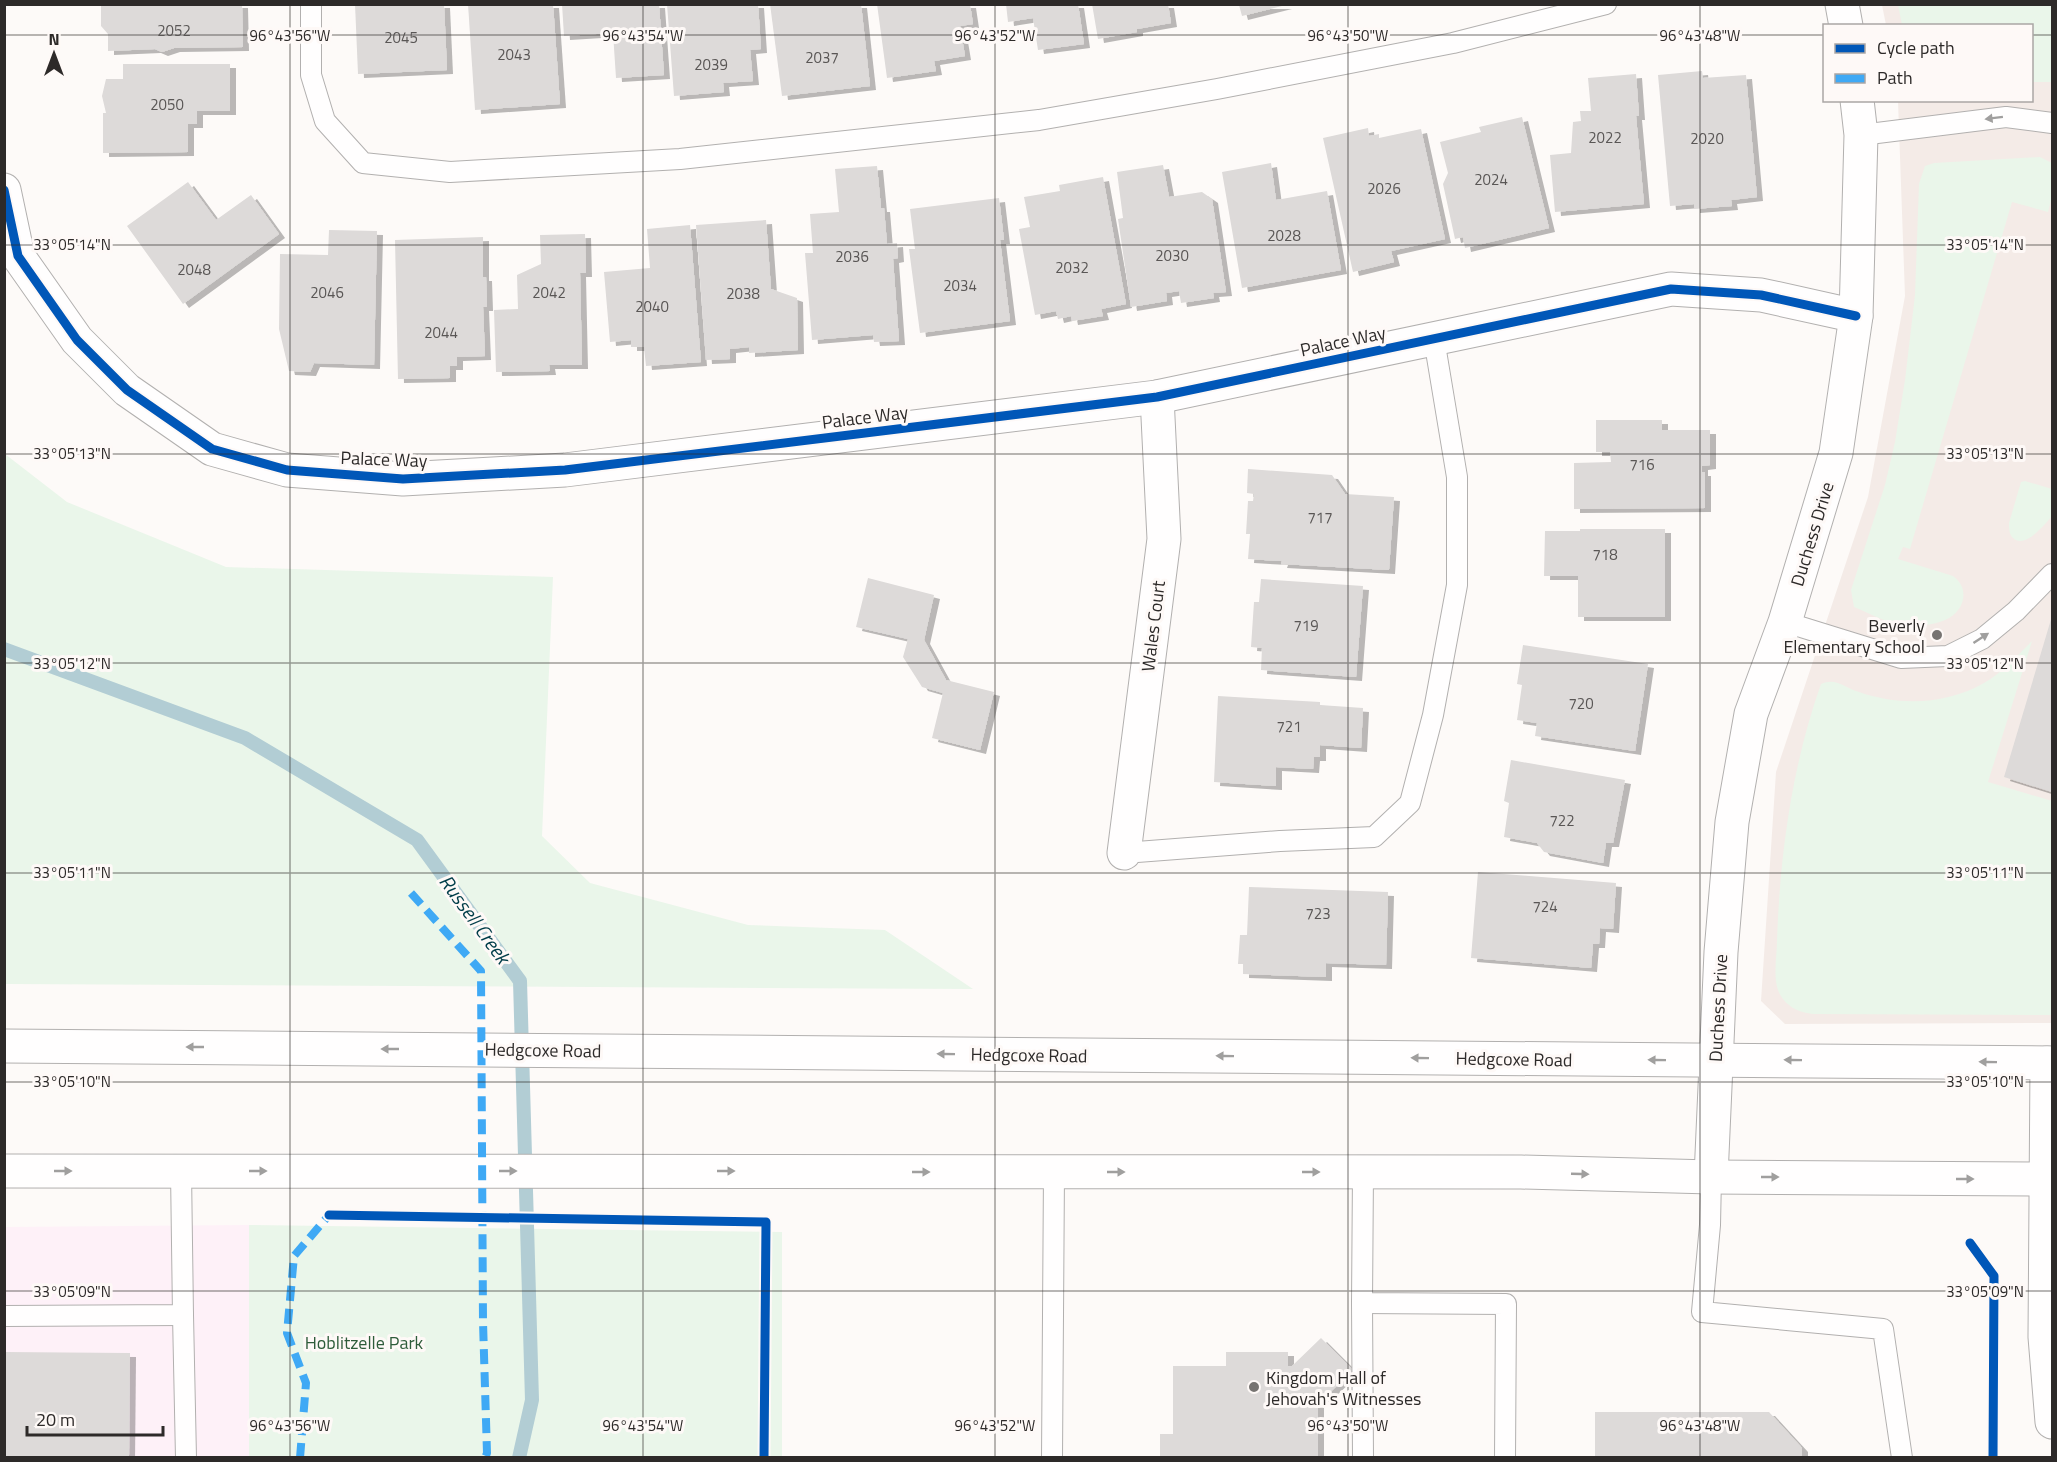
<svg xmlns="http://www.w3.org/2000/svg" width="2057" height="1462" font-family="'Titillium Web',sans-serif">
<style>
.commercial{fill:#fef1f8}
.built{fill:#f4ebe7}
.green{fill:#eaf6ea}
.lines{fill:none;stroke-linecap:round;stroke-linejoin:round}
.stream{stroke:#b2cdd4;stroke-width:14}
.building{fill:#dddad9;filter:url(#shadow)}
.lane-casing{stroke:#b2b0af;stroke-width:22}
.street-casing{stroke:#b2b0af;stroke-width:35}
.secondary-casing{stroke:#b2b0af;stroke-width:35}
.lane{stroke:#fffefe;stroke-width:20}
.street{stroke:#fffefe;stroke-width:33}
.secondary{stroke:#fffefe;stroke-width:33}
.quiet{stroke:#3fa9f5;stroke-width:8;stroke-dasharray:15 8;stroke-linecap:butt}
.cycleway-casing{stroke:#fef9f7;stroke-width:13}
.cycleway{stroke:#0057b8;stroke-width:9}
.oneway{fill:#a09f9e}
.ticks{fill:none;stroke:#2d2a29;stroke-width:1.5;stroke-opacity:0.45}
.poi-dot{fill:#767371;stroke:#fef9f7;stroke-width:2}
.labels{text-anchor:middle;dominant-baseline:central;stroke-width:6;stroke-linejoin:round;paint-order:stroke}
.number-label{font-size:15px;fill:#595655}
.street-label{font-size:18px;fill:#2d2a29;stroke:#fef9f7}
.poi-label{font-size:18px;fill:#2d2a29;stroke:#fef9f7;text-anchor:end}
.park-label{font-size:18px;fill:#2e5c3a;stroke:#fef9f7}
.water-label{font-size:20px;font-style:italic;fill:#003d49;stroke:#fef9f7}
.ticks-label{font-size:15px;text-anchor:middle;fill:#2d2a29;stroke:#fef9f7;stroke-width:6;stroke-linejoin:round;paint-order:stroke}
</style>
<defs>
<filter id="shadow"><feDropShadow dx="6" dy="4" stdDeviation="0" flood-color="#0004"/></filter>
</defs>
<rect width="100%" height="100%" fill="#fdfaf8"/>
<path class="commercial" d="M249 1225V1457H5L4 1227Z"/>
<path class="built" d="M1882 5H2052V1023L1785 1024 1761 1001 1776 772 1868 497 1905 296 1898 101 2032 100V26L1886 25Z"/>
<g class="green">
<path d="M1898 5H2052V82H2032V26L1902 25Z"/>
<path d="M2040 157 2052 163V196L2048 212 2012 202 1910 549 1903 547 1898 559 1953 576C1971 589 1964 612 1945 620 1935 624 1923 626 1912 626 1892 626 1873 615 1854 607L1851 590 1885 485 1895 442 1905 380 1915 295 1919 184 1925 166 1934 163Z"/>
<path d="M5 454 67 502 226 567 553 577 542 836 590 883 748 925 885 930 973 989 5 984Z"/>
<path d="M2025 481 2052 489V516C2045 524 2024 551 2012 537 2009 533 2009 528 2009 523L2021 482Z"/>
<path d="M2032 641 1988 782 2052 801V1015L1814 1014C1799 1013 1784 1006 1778 990 1773 976 1777 955 1777 940 1780 853 1792 766 1821 684 1836 677 1845 688 1859 692 1900 706 1945 705 1984 683 2002 673 2017 656 2032 641Z"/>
<path d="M249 1225 782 1232V1457H249Z"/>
</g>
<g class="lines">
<path class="stream" d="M4 649 245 738 417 840 520 981 532 1400 519 1458"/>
</g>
<g class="building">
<path d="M101 4H242L243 47 174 48 162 52 155 49 108 51V34L101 26Z"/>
<path d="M355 4H444L447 70 358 74Z"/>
<path d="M468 4H553L560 104 475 110Z"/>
<path d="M562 4H659L664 75 616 78 613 33 564 36Z"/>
<path d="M667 4H758L761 49 750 50 753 81 723 83 724 92 674 96Z"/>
<path d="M770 4H861L870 86 782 96Z"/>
<path d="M877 4H970L973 24 960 26 965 56 934 61 936 71 887 78Z"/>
<path d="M1006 4H1078L1084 44 1038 50 1033 18 1008 22Z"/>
<path d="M1092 4H1168L1171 23 1137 29V32L1098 39Z"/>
<path d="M1239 5H1286L1242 16Z"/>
<path d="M123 64H230V111H197V124H188V152L103 153V113H106L102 96 106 79H123Z"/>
<path d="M1702 71 1703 78 1746 75 1757 197 1731 200 1732 206 1694 209V204L1670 206 1658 75Z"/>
<path d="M1636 74 1639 116H1636L1644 204 1555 212 1550 155 1571 153 1573 122 1581 121 1580 111H1591L1588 78Z"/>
<path d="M1522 117 1549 228 1465 248 1463 237 1455 239 1443 184 1448 173 1440 142 1481 132 1479 127Z"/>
<path d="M1368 128 1369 136 1379 134V138L1421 129 1445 239 1391 251 1394 262 1353 272 1323 138Z"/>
<path d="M1271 163 1276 200 1327 191 1341 270 1242 288 1222 172Z"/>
<path d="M1163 165 1169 197 1202 192 1212 199 1226 292 1213 293 1214 298 1181 303 1179 291 1166 293 1167 301 1131 307 1118 219 1123 218 1117 172Z"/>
<path d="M877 166 881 208H884L887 244 897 243 898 258 893 259 899 341 874 342 873 335 812 340 805 253H813L810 214 839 212 835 169Z"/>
<path d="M1103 177 1126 304 1101 309 1103 316 1072 321 1071 316 1058 319 1056 311 1035 315 1019 229 1030 227 1024 197 1060 191 1059 185Z"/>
<path d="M188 182 216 220 251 195 279 234 183 304 127 226Z"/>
<path d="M999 198 1004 240H1000L1010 321 920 333 909 249H915L910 209Z"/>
<path d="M766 220 771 289 797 298 798 350 749 353V347L730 349V359L706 360 696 225Z"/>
<path d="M690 225 701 362 646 366 644 347H631V340L610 342 604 272 650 268 647 229Z"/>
<path d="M329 230 377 231 374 365 314 363 310 372 289 371 279 329 280 254 328 255Z"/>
<path d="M585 234 586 273H580L582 365H549L550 371 496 372 494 310 518 309 517 275 541 264 540 235Z"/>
<path d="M483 237V277H486L487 307H483L485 356 457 357V366H450V378L398 379 395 240Z"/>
<path d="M1596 420H1662V430H1710V465L1702 466V472H1705V508L1574 509V463L1611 462 1610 452H1596Z"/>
<path d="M1248 469 1332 475 1345 494 1394 497 1389 570 1281 564 1282 561 1248 559 1250 534H1246L1248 501H1253L1254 494 1247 493Z"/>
<path d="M1580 529H1665V617H1578V576H1544L1545 531H1580Z"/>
<path d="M868 578 934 595 924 640 946 680 994 692 980 750 932 738 943 693 922 687 903 657 908 639 856 627Z"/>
<path d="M1261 579 1363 586 1356 677 1261 670 1262 648 1251 647 1254 602H1259Z"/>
<path d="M2052 616V792L2004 777Z"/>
<path d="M1523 645 1648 664 1635 751 1535 736 1537 723 1517 720 1522 685 1517 684Z"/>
<path d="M1218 696 1320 702V705L1363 708 1361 748 1320 745V757H1314L1313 769 1276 767V786L1214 782Z"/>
<path d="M1511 760 1625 780 1613 843H1606L1603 863 1544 852 1537 843 1504 837 1509 803 1504 801Z"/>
<path d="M1478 872 1616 883 1613 929 1600 928 1599 944H1593L1591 968 1471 958Z"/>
<path d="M1249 887 1388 892 1386 965 1326 963V977L1243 974V964H1238L1240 935H1247Z"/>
<path d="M1321 1338 1353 1370 1318 1404V1458H1160V1434H1173V1366H1226V1352H1288V1366H1292Z"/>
<path d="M4 1352 130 1353 129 1458H4Z"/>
<path d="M1595 1412H1769L1802 1448V1458H1595Z"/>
</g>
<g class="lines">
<defs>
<g id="lane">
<path d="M311 4V75L325 121 363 163 450 172 680 159 1039 120 1217 89 1453 43 1606 4"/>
<path d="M1861 135 2006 117 2052 123"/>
<path d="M1785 622 1901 658 1948 656 1982 639 2016 611 2052 574"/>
<path d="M1124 853 1280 841 1374 837 1410 803 1433 715 1457 585V477L1434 339"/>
<path d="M1363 1172 1362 1303 1506 1304 1505 1458"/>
<path d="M1711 1177 1710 1225 1702 1312 1883 1329 1902 1458"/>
<path d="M1362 1303 1363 1458"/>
<path d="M183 1315 186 1458"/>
<path d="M4 1316 183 1315 181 1171"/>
<path d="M1052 1458 1054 1172"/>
</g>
<g id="street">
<path d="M1842 4 1846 26"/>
<path d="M4 190 18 256 77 340 127 390 212 449 287 470 403 479 565 470 1157 397 1671 289 1761 295 1856 316"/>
<path d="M1124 853 1164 539 1157 397"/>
<path d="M1711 1177 1721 952 1732 822 1751 714 1785 622 1836 453 1856 316 1861 135 1857 100"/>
</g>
<g id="secondary">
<path d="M4 1046 2052 1063"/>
<path d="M2047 1063 2045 1337 2052 1422"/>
<path d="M4 1171 1521 1172 1711 1177 2052 1179"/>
</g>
</defs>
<use href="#lane" class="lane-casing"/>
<use href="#street" class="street-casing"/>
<use href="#secondary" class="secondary-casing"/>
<use href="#lane" class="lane"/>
<use href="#street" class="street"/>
<use href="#secondary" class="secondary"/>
<g class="quiet">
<path d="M411 893 481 971 483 1322 487 1453 485 1458"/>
<path d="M300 1458 306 1383 287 1333 294 1256 329 1215H333"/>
</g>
<defs>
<g id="cycleway">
<path d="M4 190 18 256 77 340 127 390 212 449 287 470 403 479 565 470 1157 397 1671 289 1761 295 1856 316"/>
<path d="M329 1215 766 1222 764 1458"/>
<path d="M1970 1243 1994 1276 1993 1458"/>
</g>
</defs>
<use href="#cycleway" class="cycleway-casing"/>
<use href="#cycleway" class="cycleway"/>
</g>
<defs><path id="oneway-solid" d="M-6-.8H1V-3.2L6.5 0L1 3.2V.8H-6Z" transform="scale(1.5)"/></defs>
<g class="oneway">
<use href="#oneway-solid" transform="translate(1994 118) rotate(173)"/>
<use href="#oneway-solid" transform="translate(1981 638) rotate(-33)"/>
<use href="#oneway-solid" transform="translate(195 1047) rotate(-180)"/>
<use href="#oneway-solid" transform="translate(390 1049) rotate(-180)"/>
<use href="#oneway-solid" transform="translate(946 1054) rotate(-179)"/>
<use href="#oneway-solid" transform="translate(1225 1056) rotate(-179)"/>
<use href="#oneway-solid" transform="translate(1420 1058) rotate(-179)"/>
<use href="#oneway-solid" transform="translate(1657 1060) rotate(-179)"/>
<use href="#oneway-solid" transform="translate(1793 1060) rotate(-179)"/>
<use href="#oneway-solid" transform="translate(1988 1062) rotate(-179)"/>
<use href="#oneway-solid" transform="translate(63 1171)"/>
<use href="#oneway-solid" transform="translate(258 1171)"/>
<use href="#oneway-solid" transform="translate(508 1171)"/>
<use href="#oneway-solid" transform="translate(726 1171)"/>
<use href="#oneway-solid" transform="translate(921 1172)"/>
<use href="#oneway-solid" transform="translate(1116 1172)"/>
<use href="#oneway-solid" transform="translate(1311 1172)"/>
<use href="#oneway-solid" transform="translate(1580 1174) rotate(2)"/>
<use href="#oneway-solid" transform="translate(1770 1177)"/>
<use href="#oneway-solid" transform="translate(1965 1179)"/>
</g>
<path class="ticks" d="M290 4V1458M643 4V1458M995 4V1458M1348 4V1458M1700 4V1458M4 35H1824M2032 35H2052M4 245H2052M4 454H2052M4 663H2052M4 873H2052M4 1082H2052M4 1291H2052"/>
<g class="poi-dot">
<circle cx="1937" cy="635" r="6"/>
<circle cx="1254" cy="1387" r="6"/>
</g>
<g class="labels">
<g class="number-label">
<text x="174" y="30">2052</text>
<text x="401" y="37">2045</text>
<text x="514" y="54">2043</text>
<text x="822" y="57">2037</text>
<text x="711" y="64">2039</text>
<text x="167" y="104">2050</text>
<text x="1605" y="137">2022</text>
<text x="1707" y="138">2020</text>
<text x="1491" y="179">2024</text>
<text x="1384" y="188">2026</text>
<text x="1284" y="235">2028</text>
<text x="1172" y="255">2030</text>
<text x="852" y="256">2036</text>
<text x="1072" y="267">2032</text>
<text x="194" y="269">2048</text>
<text x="960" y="285">2034</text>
<text x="327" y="292">2046</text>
<text x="549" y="292">2042</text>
<text x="743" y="293">2038</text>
<text x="652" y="306">2040</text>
<text x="441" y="332">2044</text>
<text x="1642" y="464">716</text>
<text x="1320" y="517">717</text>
<text x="1605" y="554">718</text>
<text x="1306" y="625">719</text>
<text x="1581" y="703">720</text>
<text x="1289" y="726">721</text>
<text x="1562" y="820">722</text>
<text x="1545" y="906">724</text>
<text x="1318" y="913">723</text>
</g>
<g class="street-label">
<text transform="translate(1343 341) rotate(-12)">Palace Way</text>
<text transform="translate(865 417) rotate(-7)">Palace Way</text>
<text transform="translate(384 459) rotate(2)">Palace Way</text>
<text transform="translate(1812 534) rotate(-73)">Duchess Drive</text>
<text transform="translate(1153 626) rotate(-83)">Wales Court</text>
<text transform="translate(1718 1008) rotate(-87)">Duchess Drive</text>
<text transform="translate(543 1050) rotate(1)">Hedgcoxe Road</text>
<text transform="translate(1029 1055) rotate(1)">Hedgcoxe Road</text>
<text transform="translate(1514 1059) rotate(1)">Hedgcoxe Road</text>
</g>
<g class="poi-label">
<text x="1925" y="625">Beverly<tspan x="1925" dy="21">Elementary School</tspan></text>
<text x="1266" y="1377" text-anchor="start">Kingdom Hall of<tspan x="1266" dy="21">Jehovah's Witnesses</tspan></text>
</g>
<g class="park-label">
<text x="364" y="1342">Hoblitzelle Park</text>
</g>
<g class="water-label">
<text transform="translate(475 919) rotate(54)">Russell Creek</text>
</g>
</g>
<g class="ticks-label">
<text x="290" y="41">96°43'56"W</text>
<text x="643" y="41">96°43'54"W</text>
<text x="995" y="41">96°43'52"W</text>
<text x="1348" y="41">96°43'50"W</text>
<text x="1700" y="41">96°43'48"W</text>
<text x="72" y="250">33°05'14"N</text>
<text x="1985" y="250">33°05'14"N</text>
<text x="72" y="459">33°05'13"N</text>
<text x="1985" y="459">33°05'13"N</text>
<text x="72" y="669">33°05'12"N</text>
<text x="1985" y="669">33°05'12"N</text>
<text x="72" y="878">33°05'11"N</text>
<text x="1985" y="878">33°05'11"N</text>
<text x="72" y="1087">33°05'10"N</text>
<text x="1985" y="1087">33°05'10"N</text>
<text x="72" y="1297">33°05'09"N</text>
<text x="1985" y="1297">33°05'09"N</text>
<text x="290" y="1431">96°43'56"W</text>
<text x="643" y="1431">96°43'54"W</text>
<text x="995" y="1431">96°43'52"W</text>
<text x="1348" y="1431">96°43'50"W</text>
<text x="1700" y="1431">96°43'48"W</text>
</g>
<rect width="2057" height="1462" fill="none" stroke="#2d2a29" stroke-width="12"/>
<rect x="1823" y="24" width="210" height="78" fill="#fef9f7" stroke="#aaa6a5" stroke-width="1.5"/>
<rect x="1835" y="44" width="30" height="9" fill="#0057b8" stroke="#aaa6a5" stroke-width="1.5"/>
<text x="1877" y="54" font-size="18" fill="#2d2a29">Cycle path</text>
<rect x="1835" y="74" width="30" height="9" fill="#3fa9f5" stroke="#aaa6a5" stroke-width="1.5"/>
<text x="1877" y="84" font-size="18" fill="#2d2a29">Path</text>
<g transform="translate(54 54)" stroke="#fef9f7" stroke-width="4.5" paint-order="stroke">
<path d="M0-4.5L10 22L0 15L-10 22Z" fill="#2d2a29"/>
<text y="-9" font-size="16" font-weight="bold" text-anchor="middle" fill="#2d2a29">N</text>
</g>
<path d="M27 1426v9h136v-9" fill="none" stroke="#2d2a29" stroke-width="3"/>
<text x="36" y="1426" font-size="18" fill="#2d2a29" stroke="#fef9f7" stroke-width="4.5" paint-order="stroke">20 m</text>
</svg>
